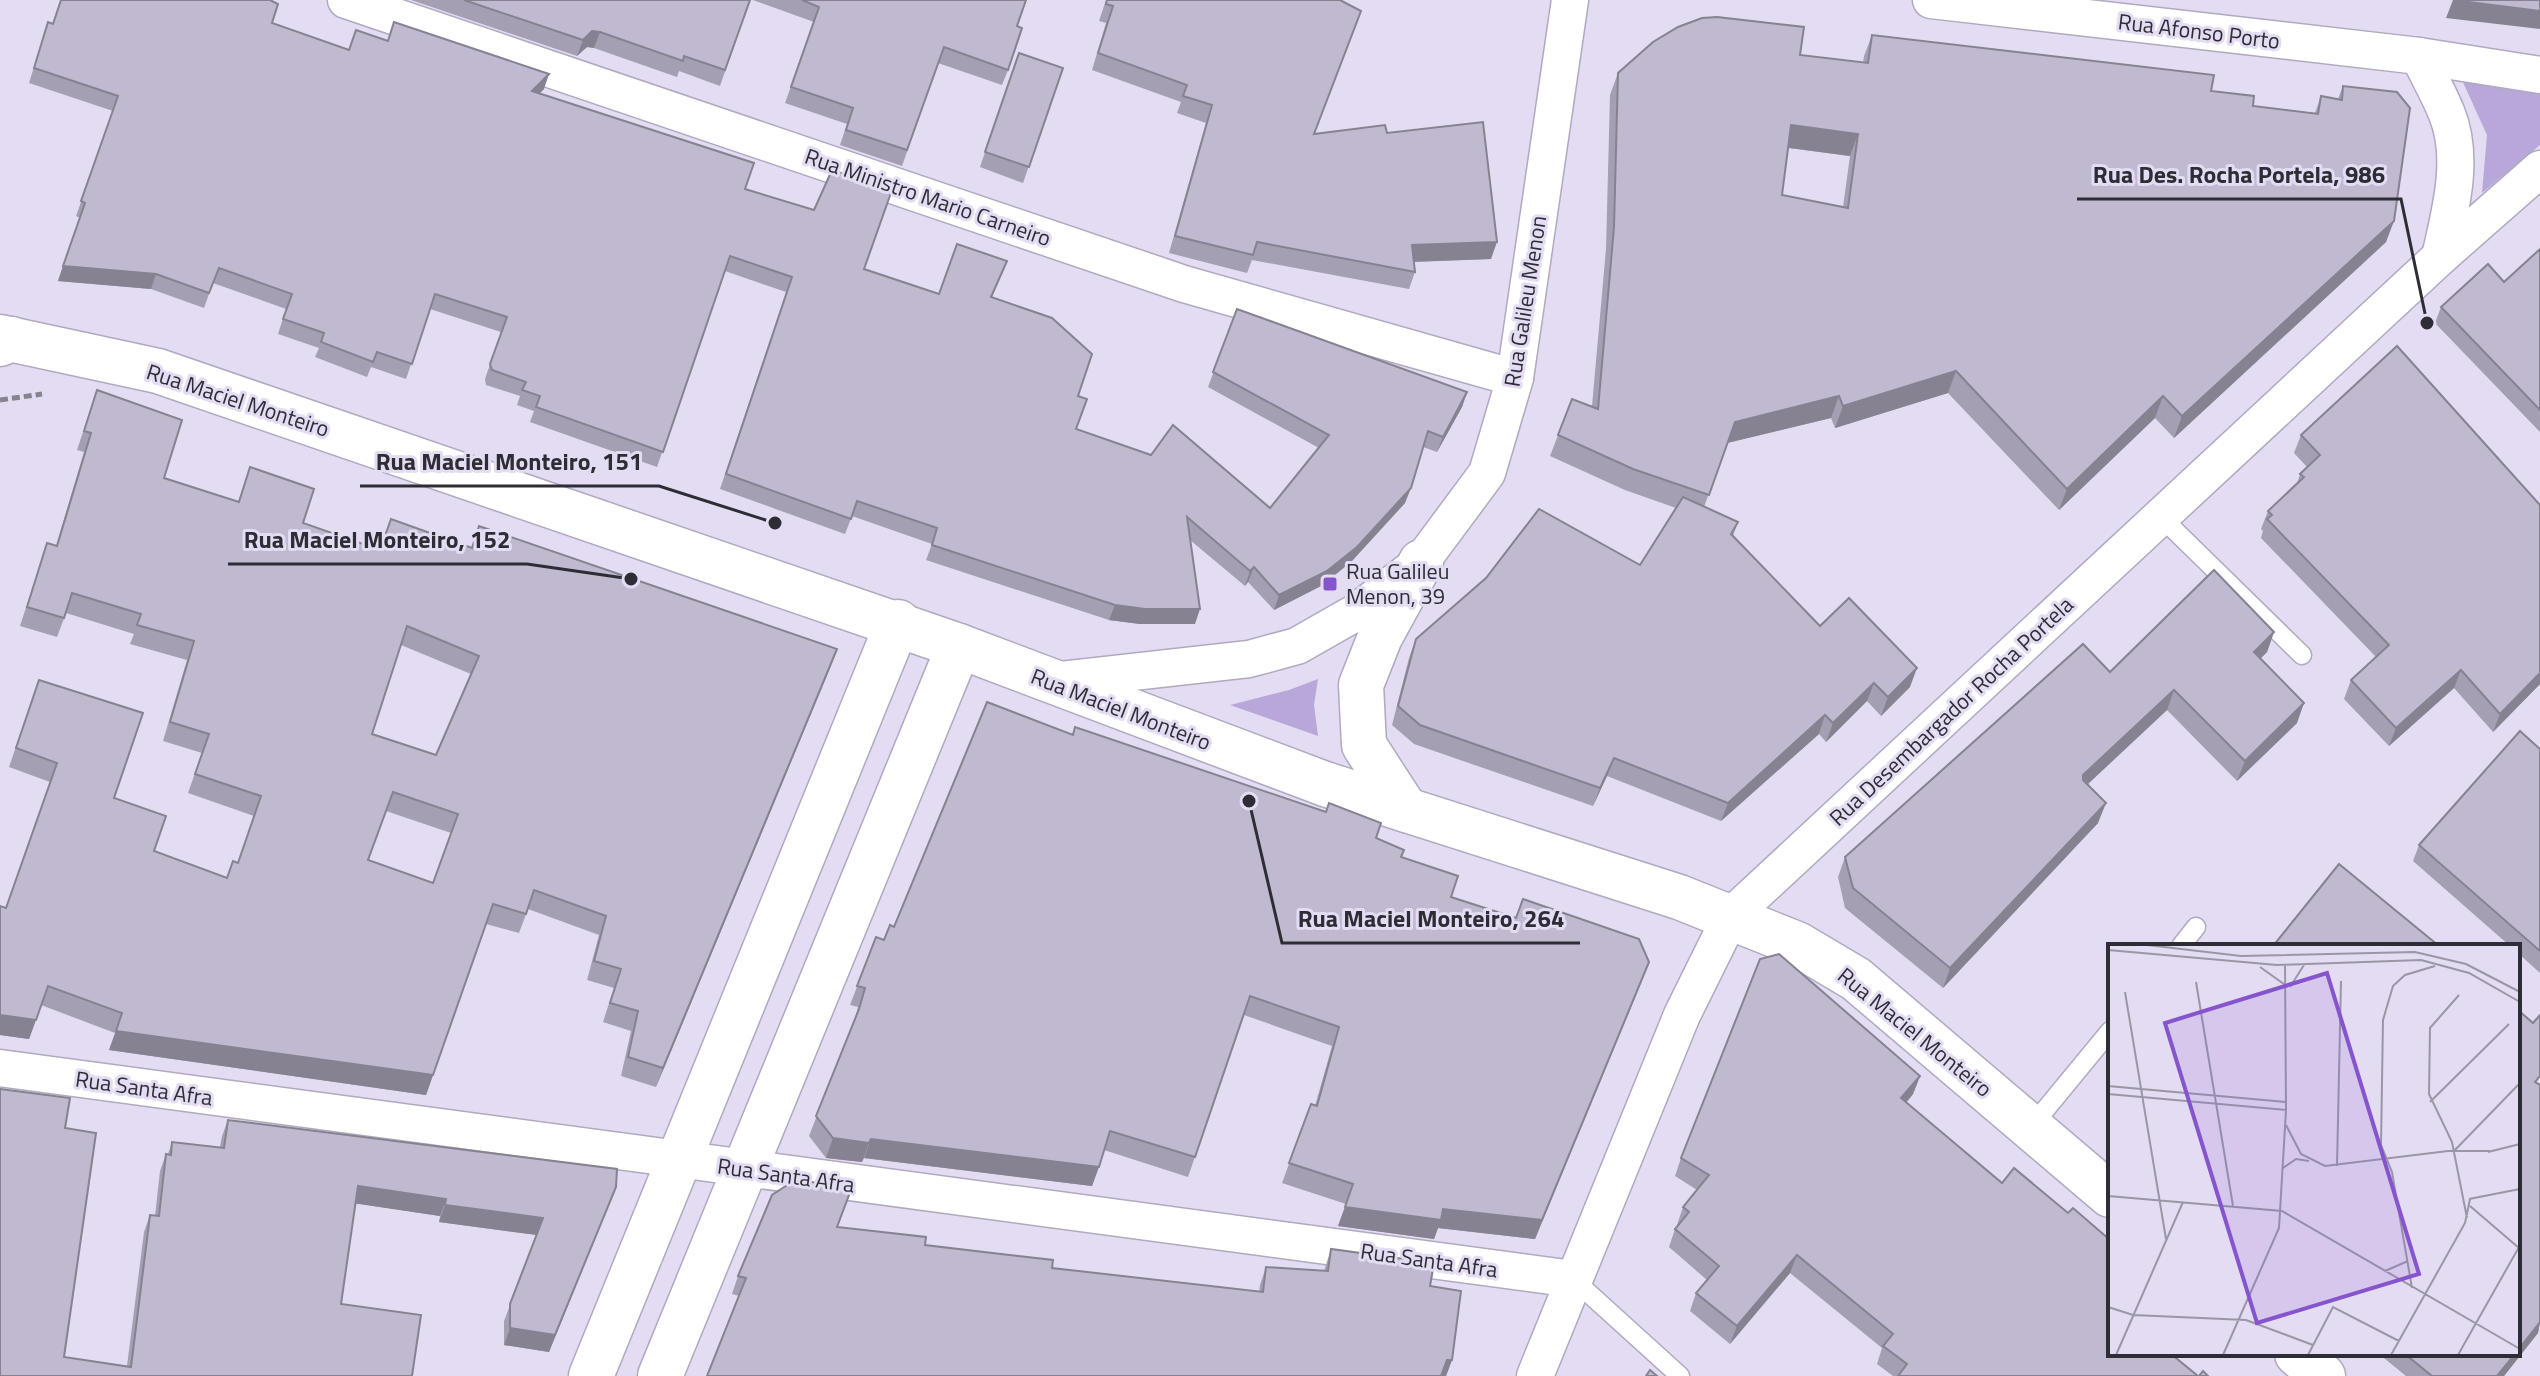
<svg xmlns="http://www.w3.org/2000/svg" width="2540" height="1376" font-family="'Titillium Web',sans-serif">
<style>
.green{fill:#b8a8da}
.lines{fill:none;stroke-linecap:round;stroke-linejoin:round}
.service-casing{stroke:#b0a9c0;stroke-width:21}
.minor-casing{stroke:#b0a9c0;stroke-width:39}
.tertiary-casing{stroke:#b0a9c0;stroke-width:47}
.secondary-casing{stroke:#b0a9c0;stroke-width:47}
.trunk-casing{stroke:#b0a9c0;stroke-width:47}
.path{stroke:#868291;stroke-width:5;stroke-dasharray:8 4;stroke-linecap:butt}
.service{stroke:#fff;stroke-width:18}
.minor{stroke:#fff;stroke-width:36}
.tertiary{stroke:#fff;stroke-width:44}
.secondary{stroke:#fff;stroke-width:44}
.trunk{stroke:#fff;stroke-width:44}
.wall{fill:#a59fb3;fill-rule:evenodd}
.shaded-wall{fill:#868292}
.building{fill:#c0b9d0;stroke:#868292;stroke-width:2;fill-rule:evenodd}
.poi-dot{fill:#8654cc;stroke:#e3dcf3;stroke-width:3}
.labels{text-anchor:middle;dominant-baseline:central;stroke-width:6;stroke-linejoin:round;paint-order:stroke}
.street-label{font-size:22px;fill:#2e2c34;stroke:#e3dcf3}
.poi-label{font-size:22px;fill:#2e2c34;stroke:#e3dcf3;text-anchor:start}
.inset-road{fill:none;stroke:#9b96a7;stroke-width:2}
.view{fill:#8654cc;fill-opacity:0.15;stroke:#8654cc;stroke-width:4}
.inset-edge{fill:none;stroke:#2e2c34;stroke-width:4}
.leader{fill:none;stroke:#2e2c34;stroke-width:3}
.callout-dot{fill:#2e2c34;stroke:#e3dcf3;stroke-width:3}
.callout-label{font-size:24px;text-anchor:middle;font-weight:bold;fill:#2e2c34;stroke:#e3dcf3;stroke-width:6;stroke-linejoin:round;paint-order:stroke}
</style>
<rect width="100%" height="100%" fill="#e3dcf3"/>
<g class="green">
<path d="M2462 80 2540 91V145L2482 193 2487 135Z"/>
<path d="M1318 679 1314 705 1318 736 1230 705 1289 690Z"/>
</g>
<g class="lines">
<defs>
<g id="service">
<path d="M2160 516 2302 655"/>
<path d="M2181 946 2196 927"/>
<path d="M2031 1127 2110 1031"/>
<path d="M1573 1279 1680 1376"/>
</g>
<g id="minor">
<path d="M346 0 1184 284 1515 378"/>
<path d="M1931 0 2419 56 2540 75"/>
<path d="M2419 56C2428 75 2439 94 2447 114 2465 159 2450 212 2440 257"/>
<path d="M1052 681 1249 659 1297 646 1355 613 1421 562 1487 473 1515 378 1570 0"/>
<path d="M0 1068 1573 1279"/>
<path d="M1535 1376 1682 1015 1731 916 2440 257 2540 169"/>
</g>
<g id="tertiary">
<path d="M959 646 1325 784 1679 897 1797 944 1856 979 2110 1195"/>
<path d="M1406 810 1364 745 1361 685 1380 637 1421 562"/>
<path d="M2297 1354 2323 1376"/>
</g>
<g id="secondary">
<path d="M0 337 158 371 959 646 660 1376"/>
<path d="M591 1376 898 622"/>
</g>
<path id="trunk" d="M0 344 12 339"/>
</defs>
<use href="#service" class="service-casing"/>
<use href="#minor" class="minor-casing"/>
<use href="#tertiary" class="tertiary-casing"/>
<use href="#secondary" class="secondary-casing"/>
<use href="#trunk" class="trunk-casing"/>
<path class="path" d="M0 400 42 394"/>
<use href="#service" class="service"/>
<use href="#minor" class="minor"/>
<use href="#tertiary" class="tertiary"/>
<use href="#secondary" class="secondary"/>
<use href="#trunk" class="trunk"/>
</g>
<g class="wall">
<path d="M411 0H750L720 86 679 71 677 77 594 48 587 47 577 56Z"/>
<path d="M753 0H1026L1017 26 1008 70 1002 85 938 63 902 166 840 145 847 124 785 103 814 22Z"/>
<path d="M1106 0 1314 134 1387 133 1491 259 1414 262 1415 272 1409 289 1252 260 1247 273 1169 253 1206 123 1177 113 1181 102 1092 70 1106 23 1099 21Z"/>
<path d="M48 22 53 24 272 23 349 50 388 41 394 22 544 89 540 93 745 189 864 269 939 294 1007 261 992 297 1078 396 1076 429 1270 508 1319 448 1208 387 1237 309 1467 392 1462 407 1437 452 1423 447 1405 503 1351 562 1321 586 1274 610 1248 582 1245 586 1190 540 1195 624H1140L1109 620 926 560 932 544 852 516 845 534 720 489 786 292 725 271 657 467 530 422 534 411 517 405 520 396 486 385 485 379 501 332 430 309 406 379 371 367 367 377 315 357 319 348 278 334 286 309 213 283 204 308 151 289 58 281 80 218 76 216 113 111 29 83Z"/>
<path d="M1872 35 2211 91 2253 106 2315 113 2321 96 2338 99 2343 86 2386 242 2174 438 2155 418 2059 510 1948 393 1835 428 1831 418 1727 443 1704 507 1738 522 1733 536 1820 626 1910 687 1881 716 1867 701 1826 742 1819 734 1721 821 1607 776 1593 806 1414 744 1392 725 1409 658 1416 639 1640 565 1676 508 1625 490 1550 456 1572 399 1592 406 1606 249 1610 95 1618 73 1800 55 1863 63 1864 56ZM1788 148 1850 156 1843 207 1782 195Z"/>
<path d="M1019 53 1063 68 1023 183 980 167Z"/>
<path d="M2540 249V432L2435 323 2441 307 2504 282Z"/>
<path d="M97 390 164 478 238 502 250 467 303 523 380 550 471 548 837 649 656 1087 621 1076 631 1031 603 1022 614 988 587 980 599 935 528 909 519 933 486 924 426 1095 109 1050 115 1033 41 1005 29 1039 0 1035V906L6 908 50 782 9 767 39 680 114 798 154 851 227 878 238 863 254 816 188 793 202 753 163 741 187 660 130 644 134 634 66 613 57 637 20 626 47 543 56 546 84 452 77 450ZM401 645 471 674 436 755 372 734ZM386 811 451 833 433 883 368 860Z"/>
<path d="M2301 435 2540 505V684L2493 732 2454 688 2389 746 2344 699 2351 680 2376 657 2261 538 2263 531 2261 529 2268 511 2297 484 2300 474 2307 467 2294 453Z"/>
<path d="M2274 632 2267 652 2261 658 2297 723 2237 781 2167 710 2087 785 2098 823 1943 988 1845 908 1838 877 1845 857 2110 672Z"/>
<path d="M1073 735 1376 838 1451 897 1642 981 1535 1239 1438 1228 1434 1239 1338 1226 1346 1204 1282 1183 1311 1104 1315 1106 1332 1046 1244 1015 1188 1177 1104 1150 1092 1186 864 1158 862 1162 826 1158 809 1136 854 1022 858 1007 850 1005 876 937 884 940 894 927Z"/>
<path d="M2540 749V973L2518 953V946H2510L2413 861 2419 845Z"/>
<path d="M1920 1076 1913 1094 1906 1103 2110 1354 2198 1376H1893L1877 1364 1882 1348 1790 1273 1730 1344 1690 1311 1696 1293 1707 1280 1669 1247 1675 1229 1678 1226 1677 1225 1683 1207 1697 1190 1675 1176 1681 1158Z"/>
<path d="M228 1120 616 1187 549 1352 504 1345V1321L537 1235 439 1222 440 1216 355 1203 341 1304 412 1376H0L65 1128 64 1357 127 1366 144 1232 150 1215 155 1216 160 1171 166 1154H168L172 1142 220 1147 222 1136Z"/>
<path d="M837 1227 925 1245 1052 1268 1259 1292 1260 1285 1266 1267 1324 1271 1331 1249 1430 1286 1452 1360 1446 1376H707L739 1296 732 1294 738 1276Z"/>
<path d="M2540 1322 2538 1333 2504 1376H2406L2379 1354H2518Z"/>
</g>
<g class="shaded-wall">
<path d="M2453 0 2540 11V29L2446 18Z"/>
<path d="M592 31 600 32 594 48 587 47 577 56 583 40Z"/>
<path d="M549 74 544 89 527 106 532 91Z"/>
<path d="M1791 125 1858 134 1850 156 1783 147Z"/>
<path d="M2394 221 2386 242 2174 438 2182 416Z"/>
<path d="M1497 242 1491 259 1406 262 1412 245Z"/>
<path d="M63 266 156 274 151 289 58 281Z"/>
<path d="M1956 371 1948 393 1835 428 1843 406Z"/>
<path d="M1467 392 1462 407 1437 452 1443 437Z"/>
<path d="M1839 396 1831 418 1727 443 1735 422Z"/>
<path d="M2163 396 2155 418 2059 510 2067 489Z"/>
<path d="M1411 488 1405 503 1351 562 1321 586 1274 610 1279 595Z"/>
<path d="M1254 567 1248 582 1245 586 1250 571Z"/>
<path d="M1115 605 1200 609 1195 624H1140L1109 620Z"/>
<path d="M2274 632 2267 652 2247 672 2254 652Z"/>
<path d="M837 649 830 668 656 1087 663 1068Z"/>
<path d="M1917 668 1910 687 1881 716 1888 697Z"/>
<path d="M2461 670 2454 688 2389 746 2396 728Z"/>
<path d="M2540 673V684L2493 732 2500 714Z"/>
<path d="M1874 683 1867 701 1826 742 1833 723Z"/>
<path d="M2174 690 2167 710 2076 795 2083 775Z"/>
<path d="M2304 703 2297 723 2237 781 2245 761Z"/>
<path d="M1825 715 1819 734 1721 821 1728 803Z"/>
<path d="M1614 758 1607 776 1593 806 1600 788Z"/>
<path d="M2106 803 2098 823 1943 988 1950 968Z"/>
<path d="M1649 962 1535 1239 1438 1228 1434 1239 1338 1226 1345 1207Z"/>
<path d="M0 1015 36 1020 29 1039 0 1035Z"/>
<path d="M116 1031 433 1075 426 1095 109 1050Z"/>
<path d="M1920 1076 1913 1094 1895 1116 1901 1098Z"/>
<path d="M833 1138 869 1143 862 1162 826 1158Z"/>
<path d="M871 1139 1099 1167 1092 1186 864 1158Z"/>
<path d="M358 1186 446 1199 440 1216 352 1203Z"/>
<path d="M616 1187 549 1352 504 1345 510 1328Z"/>
<path d="M445 1205 543 1218 537 1235 439 1222Z"/>
<path d="M1797 1255 1790 1273 1730 1344 1737 1326Z"/>
<path d="M2540 1322 2538 1333 2504 1376H2497L2515 1354H2518V1350Z"/>
<path d="M1447 1360H1452L1446 1376H1441Z"/>
</g>
<g class="building">
<path d="M61 0H270L278 4 272 23 349 50 356 30 388 41 394 22 549 74 532 91 754 163 745 189 814 210 832 170 892 190 864 269 939 294 957 244 1007 261 991 297 1052 318 1092 354 1078 396 1087 399 1076 429 1151 455 1173 425 1270 508 1329 435 1213 372 1237 309 1467 392 1443 437 1428 431 1411 488 1357 547 1327 571 1279 595 1254 567 1250 571 1187 517 1200 609H1145L1115 605 932 545 937 528 857 501 851 519 726 474 792 277 730 256 663 452 536 407 540 396 522 390 526 382 492 370 490 364 507 317 435 294 412 364 377 352 373 362 321 342 324 333 283 319 292 294 219 268 209 293 156 274 63 266 85 203 81 201 118 96 34 68 48 22 53 24Z"/>
<path d="M464 0H750L725 70 684 56 683 61 600 32 592 31 583 40Z"/>
<path d="M802 0H1026L1017 26 1022 28 1008 70 944 47 907 150 846 130 853 108 791 87 819 7Z"/>
<path d="M1107 0H1340L1361 11 1314 134 1385 125 1387 133 1483 122 1497 242 1412 245 1415 272 1257 242 1253 255 1175 236 1212 105 1183 96 1187 85 1098 53 1113 6 1106 4Z"/>
<path d="M2453 0H2540V11Z"/>
<path d="M1717 17 1804 27 1800 55 1868 63 1872 35 2214 75 2211 91 2254 96 2253 106 2318 114 2321 96 2342 100 2343 86 2397 92 2410 108 2394 221 2182 416 2163 396 2067 489 1956 371 1843 406 1839 396 1735 422 1709 495 1633 469 1558 435 1572 399 1598 409 1614 227 1618 73 1653 42 1678 27 1702 18ZM1791 125 1858 134 1848 208 1782 195Z"/>
<path d="M1019 53 1063 68 1029 167 985 152Z"/>
<path d="M2540 249V410L2441 307 2488 264 2504 282Z"/>
<path d="M2397 346 2540 505V673L2500 714 2461 670 2396 728 2351 680 2389 645 2267 519 2272 515 2268 511 2304 477 2300 474 2320 455 2301 435Z"/>
<path d="M97 390 182 420 164 478 239 502 250 467 314 489 303 523 380 550 391 519 472 548 479 526 837 649 663 1068 628 1057 638 1011 610 1003 621 969 594 961 606 916 534 890 526 914 493 904 433 1075 116 1031 122 1013 48 986 36 1020 0 1015V906L6 908 57 763 16 748 39 680 143 713 114 798 166 816 154 851 227 878 233 861 238 863 261 796 195 774 209 734 170 722 194 641 137 625 141 614 72 593 64 618 27 607 47 543 57 546 91 433 84 431ZM407 626 479 656 436 755 372 734ZM393 792 458 814 433 883 368 860Z"/>
<path d="M1683 497 1738 522 1731 534 1820 626 1849 598 1917 668 1888 697 1874 683 1833 723 1825 715 1728 803 1614 758 1600 788 1420 725 1398 706 1416 639 1486 578 1539 509 1640 565Z"/>
<path d="M2214 570 2274 632 2254 652 2304 703 2245 761 2174 690 2083 775V780L2106 803 1950 968 1853 888 1845 857 2083 644 2110 672Z"/>
<path d="M987 702 1073 735 1075 727 1326 812 1329 803 1381 823 1376 838 1404 850 1401 857 1458 876 1451 897 1516 918 1523 899 1639 939 1649 962 1542 1220 1443 1209 1441 1220 1345 1207 1353 1184 1289 1163 1311 1104 1317 1106 1339 1027 1250 996 1195 1157 1110 1131 1099 1167 871 1139 869 1143 833 1138 816 1116 859 1009 865 988 857 986 876 937 884 940 890 925 894 927Z"/>
<path d="M2520 731 2540 749V951L2419 845Z"/>
<path d="M2339 864 2439 946H2273Z"/>
<path d="M1779 954 1920 1076 1901 1098 2002 1183 2014 1168 2068 1213 2073 1208 2110 1240V1354H2171L2198 1376H1898L1907 1364 1883 1346 1893 1334 1797 1255 1737 1326 1696 1293 1719 1266 1675 1229 1689 1212 1683 1207 1709 1175 1681 1158 1760 959Z"/>
<path d="M2518 1010 2533 1023 2540 1015V1076L2535 1082 2540 1085V1322L2518 1350Z"/>
<path d="M0 1089 70 1098 65 1128 96 1133 64 1357 131 1367 150 1215 159 1216 166 1154 171 1155 172 1142 224 1148 228 1120 617 1169 616 1187 555 1335 510 1328V1304L543 1218 445 1205 446 1199 358 1186 341 1304 421 1315 412 1376H0Z"/>
<path d="M795 1180 852 1187 837 1227 926 1237 925 1245 1053 1260 1052 1268 1263 1292 1266 1267 1328 1271 1331 1249 1434 1263 1430 1286 1461 1291 1452 1360H1447L1441 1376H707L746 1278 738 1276 772 1195Z"/>
<path d="M2405 1354H2515L2497 1376H2432Z"/>
<path d="M1650 1370 1657 1376H1646Z"/>
<path d="M2203 1371 2208 1376H2199Z"/>
</g>
<rect class="poi-dot" x="1322" y="576" width="16" height="16" rx="4"/>
<g class="labels">
<g class="street-label">
<text transform="translate(2199 31) rotate(7)">Rua Afonso Porto</text>
<text transform="translate(928 197) rotate(19)">Rua Ministro Mario Carneiro</text>
<text transform="translate(1525 301) rotate(-81)">Rua Galileu Menon</text>
<text transform="translate(238 400) rotate(18)">Rua Maciel Monteiro</text>
<text transform="translate(1121 709) rotate(21)">Rua Maciel Monteiro</text>
<text transform="translate(1951 711) rotate(-43)">Rua Desembargador Rocha Portela</text>
<text transform="translate(1915 1032) rotate(39)">Rua Maciel Monteiro</text>
<text transform="translate(144 1088) rotate(8)">Rua Santa Afra</text>
<text transform="translate(786 1175) rotate(8)">Rua Santa Afra</text>
<text transform="translate(1429 1260) rotate(8)">Rua Santa Afra</text>
</g>
<g class="poi-label">
<text x="1346" y="571">Rua Galileu<tspan x="1346" dy="25">Menon, 39</tspan></text>
</g>
</g>
<g transform="translate(2108 944)">
<rect width="412" height="412" fill="#e3dcf3"/>
<path class="inset-road" d="M39 1 133 12 307 8 358 20 412 48M0 6 169 21 313 16 361 29 412 58M152 23 180 43M88 38 125 262M182 43 196 21M17 48 58 295M351 51 322 84 321 150 344 198 359 274M0 142 178 158M0 150 178 166 177 20M322 158 401 80M178 181 193 210 217 222 340 207H382M346 207 412 139M380 208 412 200M229 222 233 37M175 224 188 215 201 217M0 252 174 267 412 405M361 255 412 245M362 262 411 304M277 327 300 317M304 344 284 228 273 201 275 76 285 42 297 31 327 22M0 363 25 371 138 376 205 401M8 411 75 258M115 411 171 284 178 166M200 411 225 363 291 397M283 411 357 279 362 255M350 411 411 303"/>
<path class="view" d="M219 29 311 330 149 379 57 79Z"/>
<rect width="412" height="412" class="inset-edge"/>
</g>
<path class="leader" d="M2427 323L2401 199H2077M775 523L659 486H360M631 579L527 564H228M1249 801L1282 943H1580"/>
<g class="callout-dot">
<circle cx="2427" cy="323" r="8"/>
<circle cx="775" cy="523" r="8"/>
<circle cx="631" cy="579" r="8"/>
<circle cx="1249" cy="801" r="8"/>
</g>
<g class="callout-label">
<text x="2239" y="183">Rua Des. Rocha Portela, 986</text>
<text x="509" y="470">Rua Maciel Monteiro, 151</text>
<text x="377" y="548">Rua Maciel Monteiro, 152</text>
<text x="1431" y="927">Rua Maciel Monteiro, 264</text>
</g>
</svg>
